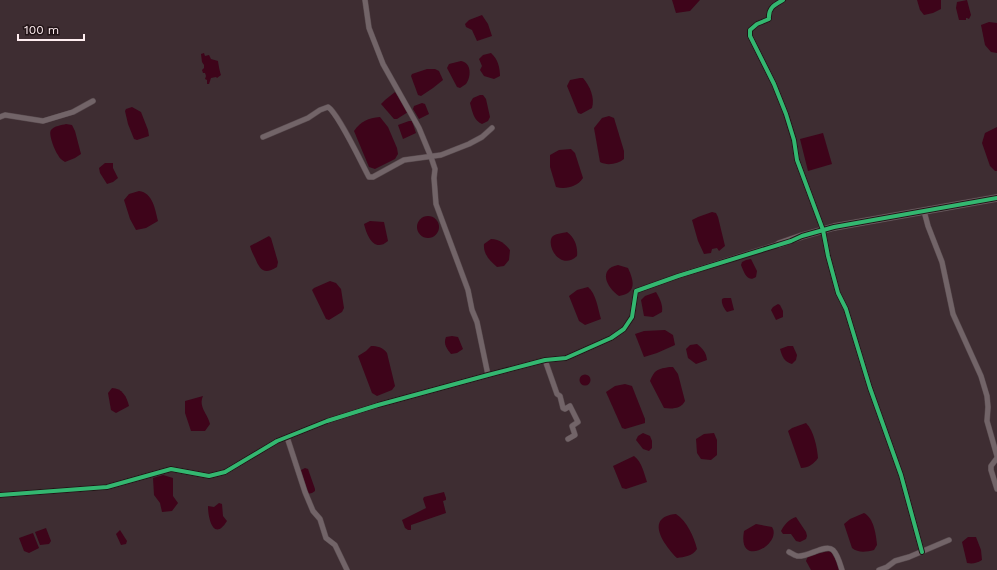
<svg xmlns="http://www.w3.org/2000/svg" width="997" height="570" font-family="'Work Sans',sans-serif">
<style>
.water{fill:#3e041a}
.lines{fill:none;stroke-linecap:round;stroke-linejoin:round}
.street-casing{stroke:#584a4e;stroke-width:6}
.secondary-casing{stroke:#584a4e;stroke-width:8}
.street{stroke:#726468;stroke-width:5}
.secondary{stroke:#756569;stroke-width:7}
.cycleway-casing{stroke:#221417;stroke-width:6}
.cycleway{stroke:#33b770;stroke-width:4}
</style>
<rect width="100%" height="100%" fill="#3e2d32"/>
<g class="water">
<path d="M672 0H700L690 11 676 13Z"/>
<path d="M917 0H941V9L933 13 924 15 920 10Z"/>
<path d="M967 0 971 15 969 19 967 18H966V20H959L956 8 957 2Z"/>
<path d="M482 15 488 24 492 36 477 41 472 30 466 27 465 24 469 20Z"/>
<path d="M989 22 997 23V53L991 52 985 45 981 25Z"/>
<path d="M204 53 205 56 209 55 211 59 218 61C218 62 220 73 221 75L217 78 216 77 211 78 209 84H207V80L205 79 206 76 205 73H203L202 70 204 68V65L202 62 201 54Z"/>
<path d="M491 53C498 59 500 68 500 76L494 79 484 76 480 70 482 66 479 59 483 55Z"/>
<path d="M461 61C472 63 471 77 466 84L460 88 457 87 447 68 449 64Z"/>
<path d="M427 69H435L439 71 443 80 433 88 421 96 418 95 411 76 412 74Z"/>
<path d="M580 78H583C590 86 595 98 592 108L581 114 578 113 567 86 570 80Z"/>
<path d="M395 92 405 106 408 112 397 119H394L381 104 385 100Z"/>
<path d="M480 95H483L486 99 490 117 488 121 482 124C474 121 472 111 470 103L473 98Z"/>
<path d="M422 103 425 104 429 114 419 119 413 109 414 106Z"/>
<path d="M132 107 141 112 148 130 149 136 137 140 134 139 128 124 125 111 126 109Z"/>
<path d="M609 116 614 118 624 151V159C618 164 607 166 600 162L594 128 602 118Z"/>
<path d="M380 117 388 127 397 148 398 154 395 159 375 169 369 167 354 131C361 121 368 118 380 117Z"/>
<path d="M409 121H412L416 133 403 139 398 125Z"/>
<path d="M66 124 72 125 75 131 81 154 75 158 65 162C62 160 59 158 58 155 55 151 48 134 51 130 54 126 62 125 66 124Z"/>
<path d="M997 127V171H995L990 166 982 143 985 133Z"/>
<path d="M823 133 832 164 808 171 800 139Z"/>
<path d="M571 149 575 153 583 178C578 186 566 190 556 187L550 167V155L559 150Z"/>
<path d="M105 163H113V168L118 178 113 182 107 184 100 173 99 168Z"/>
<path d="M139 191C153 193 155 209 158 221L146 228 136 230 130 219 124 200 129 194Z"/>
<path d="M712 212 716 213 718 217 725 246 719 251 717 248 712 249 711 253 704 254 698 241 692 220 698 217Z"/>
<circle cx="428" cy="227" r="11"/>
<path d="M370 221 384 222 388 241C374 253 367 236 364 224Z"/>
<path d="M567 232C575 238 578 247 577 256 561 271 546 247 552 237 554 234 563 233 567 232Z"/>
<path d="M269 236 271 238 278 262 277 267C264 275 260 270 255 258 253 254 251 250 250 246Z"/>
<path d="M491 239C500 239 505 244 510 250L509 260 504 266 497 267C490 261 483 254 484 244Z"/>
<path d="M746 260 751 259 757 271 756 277C747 283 744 272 741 265L742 262Z"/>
<path d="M618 265 628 268C634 281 637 293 619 296 606 287 598 269 618 265Z"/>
<path d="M330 281 336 283 341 289 344 308 342 312 329 320 326 319 312 290 314 288Z"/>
<path d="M588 287C596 293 598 309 601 319L585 325 579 321 569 296 577 290Z"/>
<path d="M656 292C660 299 663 305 662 312L653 317 644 316 641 300 645 296Z"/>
<path d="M724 298H731L734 310 727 312C724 309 721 303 722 299Z"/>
<path d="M778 304 780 305 783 311V317L776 320 771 310 773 307Z"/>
<path d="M665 330 673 335 675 345 657 353 644 357 635 334 644 331Z"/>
<path d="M452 336 458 337 463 349 457 353 451 354C447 349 443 344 446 337Z"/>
<path d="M697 344C703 349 706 352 707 360L696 364 688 358 686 349 690 345Z"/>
<path d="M371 346C377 346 383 347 387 353L395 386 392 390 377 396 372 393 358 356 366 351Z"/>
<path d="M788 346H793L797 355 796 360 792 364C784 362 782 356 780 349Z"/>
<path d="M670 367H673L678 374 685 401C681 409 672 409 664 408L650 381C655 369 658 369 670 367Z"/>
<circle cx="585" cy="380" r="5.5"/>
<path d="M625 384 632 386 645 419V423L625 429 622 428 606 392 615 386Z"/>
<path d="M112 388C122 388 127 397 129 406L116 413 111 410 108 393Z"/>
<path d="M203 396C198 407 208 414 210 424L205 431H191L185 413V401Z"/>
<path d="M806 423C814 431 817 447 818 458 814 464 808 468 801 468L788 431 792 428Z"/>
<path d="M643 433 650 436 652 441V448L649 451 643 449 636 440 638 436Z"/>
<path d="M714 433 717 440V455L711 460 701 459 697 453 696 439 704 434Z"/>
<path d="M634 456C642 462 644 473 647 482L626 489 622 488 613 466Z"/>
<path d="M305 468 308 469 315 489V491L312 493 307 494 299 471Z"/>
<path d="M163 475 173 478V496L178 503 172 511 162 512 160 503 154 495 153 478Z"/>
<path d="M444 492 446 498V500L443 501 446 513 411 525V530H408L405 528 402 520 426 508 423 499 424 497Z"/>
<path d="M219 503 222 504 223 516 227 521C214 542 208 519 208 506L214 507Z"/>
<path d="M864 513C874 518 876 535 877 545L874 550C866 552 858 553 852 548L844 524 850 519Z"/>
<path d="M676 514C687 521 694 537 697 549 693 556 684 557 677 558 664 545 644 517 676 514Z"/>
<path d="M796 517 806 532 807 536 806 539 800 542 796 541 791 534H783L781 531C784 525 789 519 796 517Z"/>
<path d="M756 524 772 527C783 544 737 570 744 531Z"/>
<path d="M46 528 51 541 49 544 40 545 35 532Z"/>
<path d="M120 530 127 541 126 544 121 545 116 534Z"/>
<path d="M33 533 39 548 29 553 24 551 19 538Z"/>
<path d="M968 537H976L981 550 982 560C977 563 973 564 967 563L962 542Z"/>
<path d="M829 551 832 553 841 570H811L806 561 808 556Z"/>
</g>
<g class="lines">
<defs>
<g id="street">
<path d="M365 0 369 28 383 64 419 128 431 157 435 169 434 178 436 204 468 290 472 310 477 322 488 375"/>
<path d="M783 0C774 5 768 8 769 19L757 24 750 30V36L774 84 786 114 794 140 797 160 823 230 828 256 838 293 846 309 870 388 901 475 922 552"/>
<path d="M0 117 5 115 43 121 73 112 93 101"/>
<path d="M263 137 308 118 320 110 328 107C338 113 362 164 369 177H373L404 160 441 155 469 144 482 137 492 128"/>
<path d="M924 211 928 226 942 262 953 314 981 376 987 396 988 407 987 421 997 456"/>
<path d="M545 360 557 394 560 396 563 408 565 409 570 406 578 422 572 426 575 435 568 439"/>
<path d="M287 437 305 492 313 511 320 519 326 538 335 545 347 570"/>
<path d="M997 458 991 466V470L997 489"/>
<path d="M0 495 107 487 171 469 209 476 225 472 277 441 327 421 378 405 488 375 545 360 566 358 611 338 624 329 632 317 636 291 678 276 779 244"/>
<path d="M789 552C791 553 794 555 797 556 807 558 826 543 833 550 838 555 840 564 842 570"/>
<path d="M879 570 887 567 895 561 909 557 949 540"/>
</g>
<path id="secondary" d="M779 244 802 236 834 227 997 198"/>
</defs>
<use href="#street" class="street-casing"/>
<use href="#secondary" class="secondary-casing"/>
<use href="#street" class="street"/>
<use href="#secondary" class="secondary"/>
<defs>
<g id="cycleway">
<path d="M783 0C774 5 768 8 769 19L757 24 750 30V36L774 84 786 114 794 140 797 160 823 230 828 256 838 293 846 309 870 388 901 475 922 552"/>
<path d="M0 495 107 487 171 469 209 476 225 472 277 441 327 421 378 405 488 375 545 360 566 358 611 338 624 329 632 317 636 291 678 276 791 241 802 236 834 227 997 198"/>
</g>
</defs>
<use href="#cycleway" class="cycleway-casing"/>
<use href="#cycleway" class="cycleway"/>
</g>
<path d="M18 34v6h66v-6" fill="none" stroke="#ffeef1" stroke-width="2"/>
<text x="24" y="34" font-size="12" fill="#ffeef1" stroke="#221417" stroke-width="3" paint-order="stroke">100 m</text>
</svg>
